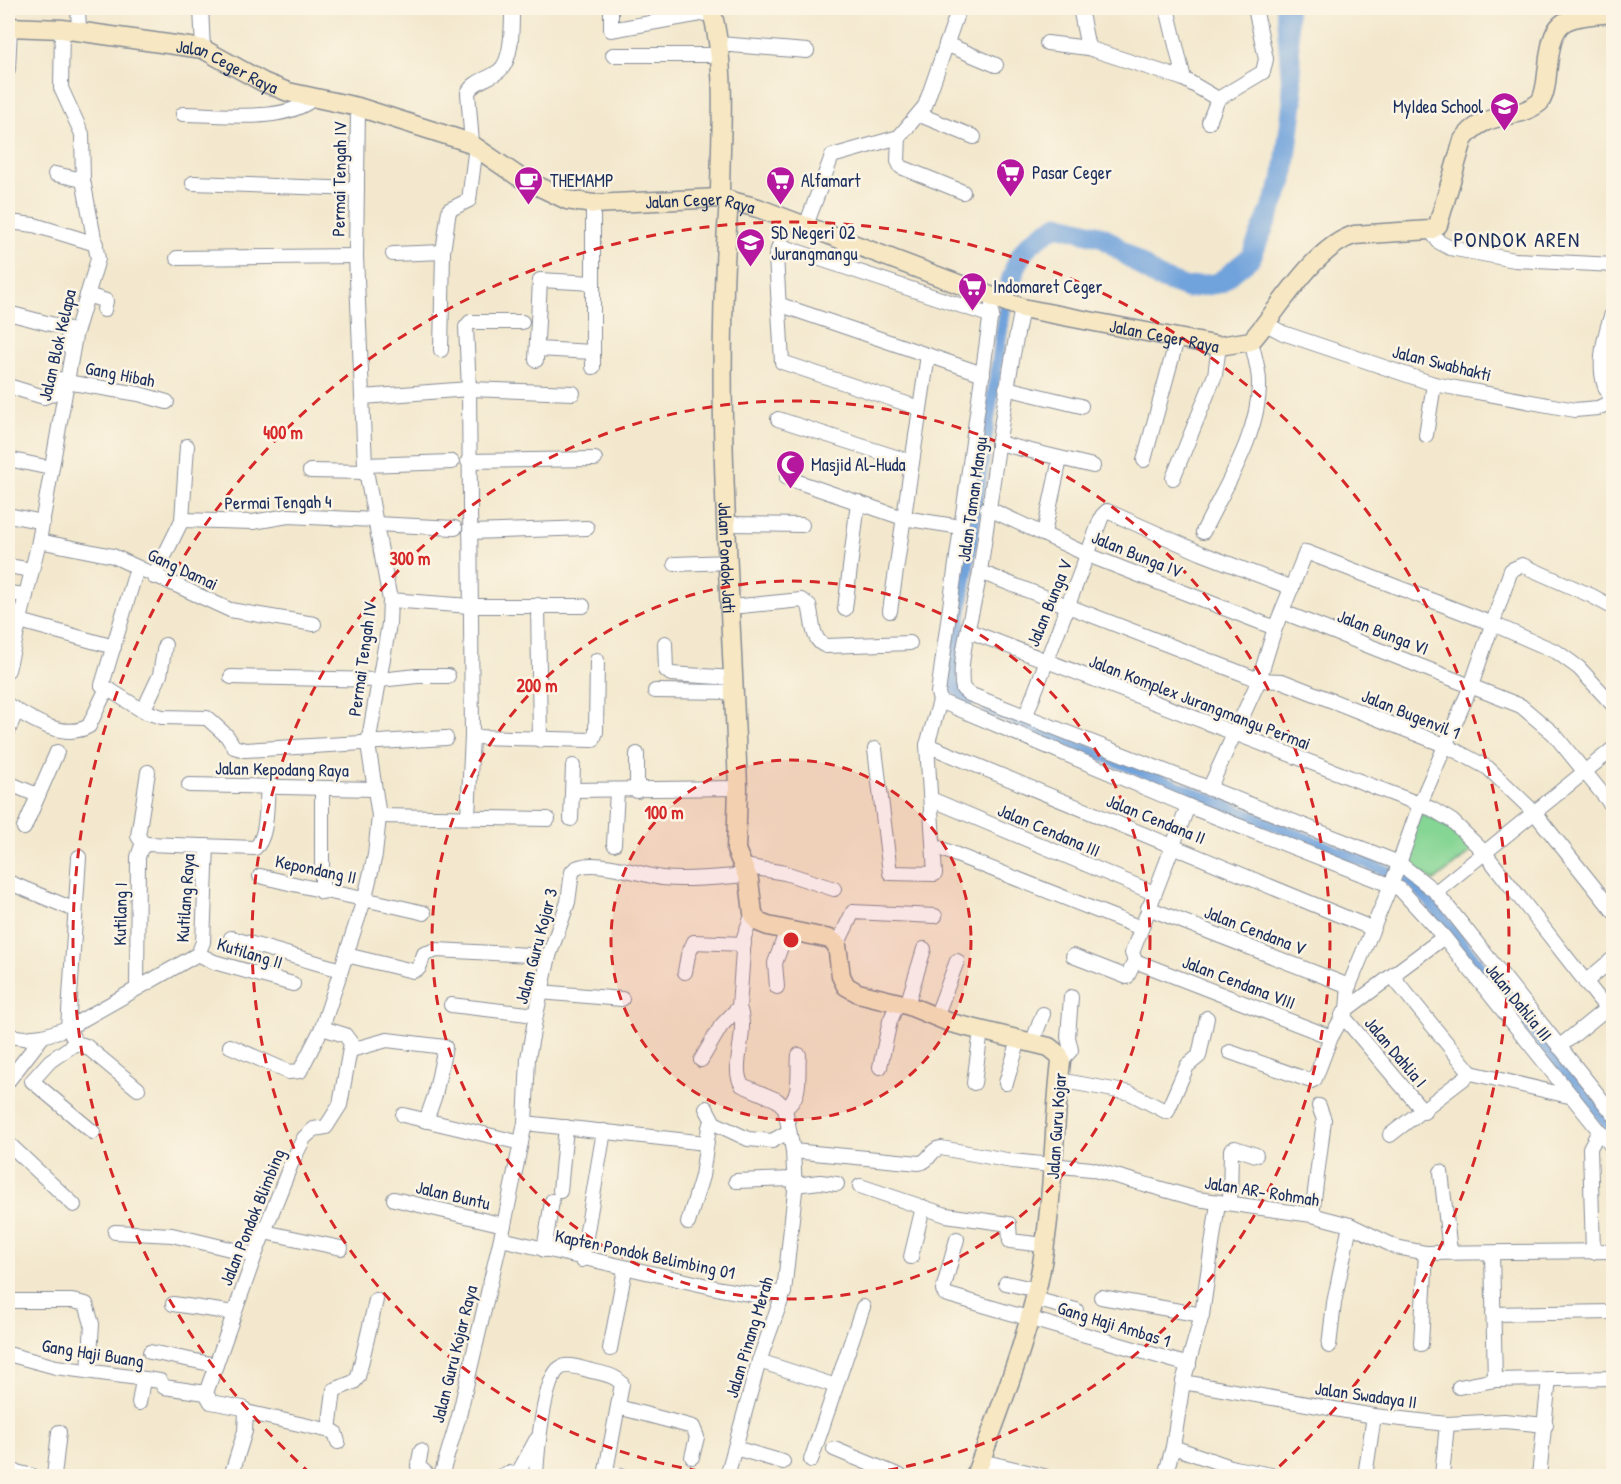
<svg xmlns="http://www.w3.org/2000/svg" width="1621" height="1484" font-family="'Patrick Hand',sans-serif">
<style>
.green{fill:#85d594;stroke:#508279;stroke-width:1.5}
.lines{fill:none;stroke-linecap:round;stroke-linejoin:round}
.canal{stroke:#70a2db;stroke-width:12}
.river{stroke:#70a2db;stroke-width:21}
.street-casing{stroke:#878c96;stroke-width:16}
.secondary-casing{stroke:#878c96;stroke-width:21}
.street{stroke:#fff;stroke-width:14}
.secondary{stroke:#f7e8c3;stroke-width:18}
.ring{fill:none;stroke:#d62828;stroke-width:3;stroke-dasharray:10 8}
.labels{text-anchor:middle;dominant-baseline:central;stroke-width:5;stroke-linejoin:round;paint-order:stroke}
.street-label{font-size:18px;fill:#1b2f5e;stroke:#fcf5e5}
.poi-label{font-size:18px;fill:#1b2f5e;stroke:#fcf5e5;text-anchor:start}
.quarter-label{font-size:21px;letter-spacing:1.5px;fill:#1b2f5e;stroke:#fcf5e5}
.centre{fill:#d62828;stroke:#fcf5e5;stroke-width:3}
.ring-label{font-size:18px;text-anchor:middle;font-weight:bold;fill:#d62828;stroke:#fcf5e5;stroke-width:5;stroke-linejoin:round;paint-order:stroke}
</style>
<rect width="100%" height="100%" fill="#fcf5e5"/>
<filter id="ink" filterUnits="userSpaceOnUse"><feTurbulence type="fractalNoise" baseFrequency=".0167" numOctaves="2"/><feDisplacementMap in="SourceGraphic" scale="12" xChannelSelector="R" yChannelSelector="G"/><feConvolveMatrix kernelMatrix="1 2 1 2 8 2 1 2 1" color-interpolation-filters="sRGB"/></filter>
<filter id="wash" filterUnits="userSpaceOnUse"><feTurbulence type="fractalNoise" baseFrequency=".008" numOctaves="4" result="noise"/><feDisplacementMap in="SourceGraphic" scale="24" xChannelSelector="R" yChannelSelector="G"/><feGaussianBlur stdDeviation="1.35" result="paint"/><feColorMatrix in="noise" values="0 0 0 0 0 0 0 0 0 0 0 0 0 0 0 0 0 1.4 0 .05"/><feComposite in="paint" operator="in"/></filter>
<g filter="url(#wash)">
<rect width="100%" height="100%" fill="#f3e8cd"/>
<path class="green" d="M1420 814 1452 825 1472 851 1434 881 1401 860Z"/>
<g class="lines">
<g class="canal">
<path d="M969 701 953 686V671L1007 295"/>
<path d="M988 709 1408 880 1416 886 1614 1132"/>
</g>
<path class="river" d="M1007 294C1020 252 1020 247 1058 225L1103 237 1157 277 1187 288 1219 283 1251 257 1283 181 1293 102 1286 8"/>
</g>
</g>
<g filter="url(#ink)">
<g class="lines">
<defs>
<g id="street">
<path d="M78 8 79 32"/>
<path d="M201 8 203 49"/>
<path d="M611 8V30L712 12"/>
<path d="M1167 8 1184 79 1218 99 1209 122"/>
<path d="M461 9 462 8"/>
<path d="M1047 43 1088 48 1080 8"/>
<path d="M719 44 807 51"/>
<path d="M946 44 996 65"/>
<path d="M1088 48 1184 79"/>
<path d="M613 55H719"/>
<path d="M8 69 10 27"/>
<path d="M1218 99 1263 72 1266 59 1255 8"/>
<path d="M183 114C223 114 283 124 314 98"/>
<path d="M920 115 974 137"/>
<path d="M899 137 925 106 959 8"/>
<path d="M899 137 898 161 901 167 963 192"/>
<path d="M472 144 468 93C473 81 489 79 499 71 513 60 512 24 512 8"/>
<path d="M55 174 83 180"/>
<path d="M193 183 357 189"/>
<path d="M593 204V367"/>
<path d="M787 221 776 256 782 362 919 408"/>
<path d="M9 222 34 225 96 244"/>
<path d="M805 228 832 156 899 137"/>
<path d="M1430 230 1439 242 1450 248 1515 260 1614 265"/>
<path d="M781 246 992 316"/>
<path d="M393 254 443 252"/>
<path d="M177 258 356 256"/>
<path d="M87 295 106 301 104 310"/>
<path d="M993 298 938 693 940 701 1188 806 1400 889 1444 937 1614 1149"/>
<path d="M778 304 983 374"/>
<path d="M1022 308C1004 395 993 483 980 571 976 601 956 662 963 689L969 694 1399 863 1436 892 1614 1115"/>
<path d="M1614 308C1604 335 1592 378 1614 401"/>
<path d="M8 313 66 328 69 332 67 346"/>
<path d="M1266 324 1283 333 1434 384 1575 410 1598 408 1613 401"/>
<path d="M537 349 593 352"/>
<path d="M441 350 443 252 449 210 469 200 476 146"/>
<path d="M536 360 540 280 593 283"/>
<path d="M66 382 139 394 167 402"/>
<path d="M8 386 44 397 54 393 59 379"/>
<path d="M1006 388 1081 406"/>
<path d="M363 397 469 389 573 393"/>
<path d="M778 419 911 462"/>
<path d="M1426 435 1434 384"/>
<path d="M998 443 1093 466"/>
<path d="M8 459 41 466"/>
<path d="M1144 460 1177 339"/>
<path d="M468 461 595 459"/>
<path d="M365 465 452 462"/>
<path d="M310 471 366 472"/>
<path d="M787 478 903 518 961 527"/>
<path d="M1173 478 1215 375 1219 346"/>
<path d="M987 508 1088 555 1275 628"/>
<path d="M8 515 43 522"/>
<path d="M182 520 253 522 288 516 375 520"/>
<path d="M376 524 455 528"/>
<path d="M728 524 802 525"/>
<path d="M470 532 587 528"/>
<path d="M1203 532C1225 486 1260 434 1259 382 1259 369 1254 354 1251 341"/>
<path d="M1044 533 1060 459"/>
<path d="M39 541 113 556 230 610 314 624"/>
<path d="M675 564 729 562"/>
<path d="M8 566 32 570"/>
<path d="M137 568 102 685 143 711 162 717 207 718 227 736 234 747 245 750 446 738"/>
<path d="M980 572 1259 680 1282 681 1447 746 1488 768 1534 812 1614 912"/>
<path d="M154 577 182 520 187 446"/>
<path d="M8 593 26 595"/>
<path d="M390 600 470 606H583"/>
<path d="M538 605 540 740"/>
<path d="M731 607 801 600 809 605C813 619 811 641 826 646L910 643"/>
<path d="M845 609 858 502"/>
<path d="M890 611 928 355"/>
<path d="M1283 612 1521 706 1554 734 1614 808"/>
<path d="M20 621 114 647"/>
<path d="M969 631 1432 809 1452 821 1484 852 1614 1018"/>
<path d="M665 643 666 670 671 674 734 678"/>
<path d="M8 670 39 541 75 336 98 259 83 180 82 134 61 88 62 29"/>
<path d="M231 677 380 680 417 676H448"/>
<path d="M655 691 734 692"/>
<path d="M8 705C29 718 63 741 89 726L106 690"/>
<path d="M143 711 160 675 165 645"/>
<path d="M1026 715 1102 516 1107 511 1201 553 1292 588"/>
<path d="M8 731 16 712"/>
<path d="M472 737 593 740 596 732 597 660"/>
<path d="M927 745 1371 928"/>
<path d="M875 749 890 873 935 874 927 745 940 701"/>
<path d="M637 754V791"/>
<path d="M148 772 138 836 142 842 147 844 255 848C268 838 266 804 268 788"/>
<path d="M8 783 37 795"/>
<path d="M189 785 374 789"/>
<path d="M1209 789 1259 680 1275 628 1306 552 1493 624 1557 652 1579 668 1614 706"/>
<path d="M573 790 738 788"/>
<path d="M931 799 1154 893"/>
<path d="M379 816 548 819"/>
<path d="M468 816 472 737 469 389 466 327 470 322H522"/>
<path d="M571 819 573 766"/>
<path d="M24 828 57 752"/>
<path d="M614 844 617 791"/>
<path d="M934 846 1141 928"/>
<path d="M79 857 68 1028 76 1043 86 1046 138 1089"/>
<path d="M744 866 785 873 834 889"/>
<path d="M260 876C315 890 369 899 424 913"/>
<path d="M8 882 75 910"/>
<path d="M322 892V788"/>
<path d="M1436 892 1614 748"/>
<path d="M1148 908 1349 986"/>
<path d="M231 938 341 970"/>
<path d="M837 945 853 912 935 916"/>
<path d="M198 954 214 962 293 984"/>
<path d="M346 955 413 971 419 968 424 954 437 950 549 956"/>
<path d="M1073 956 1127 977 1135 961"/>
<path d="M1135 961 1331 1037"/>
<path d="M1135 961 1132 953 1188 806"/>
<path d="M685 972 688 955 694 942 744 944"/>
<path d="M1393 977 1471 1073"/>
<path d="M1585 982 1614 958"/>
<path d="M777 987 775 963 787 930"/>
<path d="M137 988 138 857 141 848 147 844"/>
<path d="M540 992 622 999"/>
<path d="M451 1005 536 1015"/>
<path d="M907 1005 924 949"/>
<path d="M1347 1009 1444 937"/>
<path d="M1342 1015 1424 1112"/>
<path d="M936 1017 957 961"/>
<path d="M8 1036 24 1038 43 1036"/>
<path d="M76 1043 50 1061 32 1081 93 1132"/>
<path d="M1032 1043 1043 1014"/>
<path d="M230 1046 289 1072 300 1071 322 1028 365 897 375 855 379 816 368 744 389 624 390 600 365 465 356 256 358 107"/>
<path d="M1559 1047 1606 1009"/>
<path d="M351 1050 387 1040 445 1047 435 1095 426 1121"/>
<path d="M1230 1052 1311 1081 1315 1079 1331 1037 1347 1009 1349 986 1395 875 1420 804 1471 686 1511 570 1522 565 1592 596 1614 608"/>
<path d="M701 1060 721 1026 739 1007"/>
<path d="M1061 1061 1071 1050 1068 1037 1071 997"/>
<path d="M880 1067 890 1021 898 1003"/>
<path d="M1471 1073 1573 1097"/>
<path d="M1059 1080 1130 1093 1167 1112 1187 1066 1199 1056 1207 1018"/>
<path d="M8 1081 43 1036 68 1028 198 954 203 942 207 846"/>
<path d="M974 1083 981 1031"/>
<path d="M1006 1083 1019 1040"/>
<path d="M706 1108 714 1123 748 1139 772 1141 788 1132"/>
<path d="M785 1108C803 1097 797 1074 799 1055"/>
<path d="M403 1115 521 1143"/>
<path d="M525 1123 706 1143"/>
<path d="M1390 1135 1471 1073"/>
<path d="M8 1143 74 1205"/>
<path d="M793 1151 919 1163C930 1162 930 1149 941 1148L1012 1161 1091 1169 1197 1199 1312 1215 1350 1225 1396 1247 1426 1253 1614 1251"/>
<path d="M1441 1172 1450 1252"/>
<path d="M736 1181 795 1179"/>
<path d="M795 1185 820 1182 837 1184"/>
<path d="M860 1186 946 1215 1009 1224 1010 1241 1045 1245"/>
<path d="M560 1191 566 1127"/>
<path d="M394 1199 504 1225"/>
<path d="M1230 1203 1231 1150 1235 1148 1256 1155"/>
<path d="M1312 1215 1324 1120 1319 1106"/>
<path d="M688 1223 702 1176 709 1127 714 1123"/>
<path d="M115 1232 172 1235 255 1255"/>
<path d="M264 1232 341 1248"/>
<path d="M501 1239 721 1289 755 1295 784 1292"/>
<path d="M957 1239 943 1290 945 1294 1189 1365"/>
<path d="M544 1250 552 1201"/>
<path d="M1593 1252 1590 1148 1599 1131"/>
<path d="M1492 1254 1495 1380"/>
<path d="M911 1257 923 1207"/>
<path d="M582 1260 604 1131"/>
<path d="M1006 1283 1037 1290"/>
<path d="M1101 1297 1202 1315"/>
<path d="M1034 1299 1076 1310"/>
<path d="M8 1301H72L86 1304 92 1324 89 1371"/>
<path d="M173 1304 234 1313"/>
<path d="M1493 1314 1614 1312"/>
<path d="M1421 1344 1426 1253"/>
<path d="M1329 1346 1334 1303 1350 1225"/>
<path d="M610 1349 625 1269"/>
<path d="M150 1352 216 1365"/>
<path d="M8 1354 56 1367 160 1381 164 1387 206 1393"/>
<path d="M759 1361 836 1386"/>
<path d="M1183 1382 1374 1416 1447 1424 1504 1421 1546 1425"/>
<path d="M1459 1387 1495 1380 1614 1378"/>
<path d="M139 1403 143 1380"/>
<path d="M618 1407 693 1427 697 1437 692 1457"/>
<path d="M246 1412 335 1432 338 1442"/>
<path d="M329 1430 334 1390 354 1382 358 1377 376 1300"/>
<path d="M1173 1447 1234 1468 1232 1476"/>
<path d="M735 1448 783 1462"/>
<path d="M834 1449 900 1476"/>
<path d="M421 1451 418 1466 429 1476"/>
<path d="M811 1460 863 1307"/>
<path d="M981 1461 1044 1476"/>
<path d="M1234 1468 1277 1476"/>
<path d="M8 1470 33 1476"/>
<path d="M518 1473 536 1440"/>
<path d="M606 1473 622 1476"/>
<path d="M54 1476 59 1432"/>
<path d="M231 1476 245 1431 246 1412 243 1408 211 1402 206 1393 255 1255 291 1164 304 1138 314 1129 326 1127 340 1105 351 1043 345 1035 322 1028"/>
<path d="M441 1476 459 1416 504 1225 525 1123 528 1058 536 1015 549 956 568 902 572 872C585 854 644 876 662 878 690 881 719 877 746 875"/>
<path d="M501 1476 508 1473 526 1476"/>
<path d="M536 1476C537 1456 543 1378 560 1368 567 1363 580 1368 588 1370 598 1373 615 1374 622 1384L605 1476"/>
<path d="M727 1476 759 1361 784 1292 795 1191 793 1151 785 1108 777 1100 742 1085C730 1067 749 1033 739 1007L744 937 753 913"/>
<path d="M1165 1476 1173 1447 1183 1382 1202 1315 1218 1203"/>
<path d="M1365 1476 1374 1416"/>
<path d="M1442 1476 1447 1424"/>
<path d="M1539 1476 1549 1379"/>
</g>
<g id="secondary">
<path d="M711 8C728 68 720 136 720 198"/>
<path id="s1" d="M8 27 62 29 203 49 263 82 288 92 358 107 468 142 519 177 567 200 593 204 720 198 758 208 1022 308 1219 346 1251 341C1279 310 1314 247 1354 235L1430 230 1438 225 1463 140C1485 109 1516 122 1540 102 1545 94 1546 84 1547 74 1553 17 1558 18 1614 13"/>
<path id="s2" d="M729 200C713 395 731 593 738 788L736 850 749 880 753 913 758 922 768 926 830 939 837 945 841 976 846 986 858 993 907 1005 951 1023 1049 1047 1059 1055 1061 1061C1054 1122 1054 1184 1045 1244 1034 1326 1003 1400 975 1476"/>
</g>
</defs>
<use href="#street" class="street-casing"/>
<use href="#secondary" class="secondary-casing"/>
<use href="#street" class="street"/>
<use href="#secondary" class="secondary"/>
</g>
</g>
<circle cx="791" cy="940" r="180" fill="#d62828" fill-opacity=".12"/>
<g class="ring">
<circle cx="791" cy="940" r="180"/>
<circle cx="791" cy="940" r="359"/>
<path d="M735 1476A539 539 0 1 1 847 1476"/>
<path d="M311 1474A718 718 0 1 1 1271 1474"/>
</g>
<defs>
<symbol id="school-pin" viewBox="-11 -11 22 30"><path d="M0 17L-7.5 6A9.5 9.5 0 1 1 7.5 6Z" fill="#b5179e" stroke="#fcf5e5"/><path d="M0-5L7-2L0 1L-7-2ZM-4 1L0 2.5L4 1V4Q0 6-4 4Z" fill="#fff"/></symbol>
<symbol id="supermarket-pin" viewBox="-11 -11 22 30"><path d="M0 17L-7.5 6A9.5 9.5 0 1 1 7.5 6Z" fill="#b5179e" stroke="#fcf5e5"/><path d="M-6-5.5h2.5l.6 2H6L4.5 2H-2.5L-4.4-4H-6ZM-1.5 3.2a1.3 1.3 0 1 0 .1 0ZM3 3.2a1.3 1.3 0 1 0 .1 0Z" fill="#fff"/></symbol>
<symbol id="cafe-pin" viewBox="-11 -11 22 30"><path d="M0 17L-7.5 6A9.5 9.5 0 1 1 7.5 6Z" fill="#b5179e" stroke="#fcf5e5"/><path d="M-5.5-4.5H6V0H3Q3 3.5 0 3.5H-2.5Q-5.5 3.5-5.5 0ZM3-3.2v2h1.7v-2ZM-6 4.5H4V6H-6Z" fill="#fff"/></symbol>
<symbol id="mosque-pin" viewBox="-11 -11 22 30"><path d="M0 17L-7.5 6A9.5 9.5 0 1 1 7.5 6Z" fill="#b5179e" stroke="#fcf5e5"/><path d="M3.5-4.9A6 6 0 1 0 3.5 4.9A5 5 0 1 1 3.5-4.9Z" fill="#fff"/></symbol>
</defs>
<g fill-rule="evenodd">
<use href="#school-pin" x="1488" y="90" width="33" height="45"/>
<use href="#supermarket-pin" x="994" y="156" width="33" height="45"/>
<use href="#cafe-pin" x="512" y="164" width="33" height="45"/>
<use href="#supermarket-pin" x="764" y="164" width="33" height="45"/>
<use href="#school-pin" x="734" y="226" width="33" height="45"/>
<use href="#supermarket-pin" x="956" y="270" width="33" height="45"/>
<use href="#mosque-pin" x="774" y="448" width="33" height="45"/>
</g>
<g class="labels">
<g class="street-label">
<text stroke="none"><textPath href="#s1" startOffset="225">Jalan Ceger Raya</textPath></text>
<text transform="translate(339 179) rotate(-89)">Permai Tengah IV</text>
<text stroke="none"><textPath href="#s1" startOffset="728">Jalan Ceger Raya</textPath></text>
<text stroke="none"><textPath href="#s1" startOffset="1214">Jalan Ceger Raya</textPath></text>
<text transform="translate(57 345) rotate(-77)">Jalan Blok Kelapa</text>
<text transform="translate(1442 363) rotate(14)">Jalan Swabhakti</text>
<text transform="translate(120 374) rotate(11)">Gang Hibah</text>
<text transform="translate(972 499) rotate(-82)">Jalan Taman Mangu</text>
<text transform="translate(278 502) rotate(-1)">Permai Tengah 4</text>
<text transform="translate(1137 554) rotate(22)">Jalan Bunga IV</text>
<text stroke="none"><textPath href="#s2" startOffset="358">Jalan Pondok Jati</textPath></text>
<text transform="translate(183 569) rotate(25)">Gang Damai</text>
<text transform="translate(1049 603) rotate(-68)">Jalan Bunga V</text>
<text transform="translate(1383 632) rotate(21)">Jalan Bunga VI</text>
<text transform="translate(362 659) rotate(-82)">Permai Tengah IV</text>
<text transform="translate(1200 702) rotate(21)">Jalan Komplex Jurangmangu Permai</text>
<text transform="translate(1411 714) rotate(22)">Jalan Bugenvil 1</text>
<text transform="translate(282 769) rotate(1)">Jalan Kepodang Raya</text>
<text transform="translate(1156 819) rotate(22)">Jalan Cendana II</text>
<text transform="translate(1049 830) rotate(23)">Jalan Cendana III</text>
<text transform="translate(316 869) rotate(12)">Kepondang II</text>
<text transform="translate(185 898) rotate(-86)">Kutilang Raya</text>
<text transform="translate(120 914) rotate(-89)">Kutilang I</text>
<text transform="translate(1255 930) rotate(21)">Jalan Cendana V</text>
<text transform="translate(536 946) rotate(-75)">Jalan Guru Kojar 3</text>
<text transform="translate(250 953) rotate(17)">Kutilang II</text>
<text transform="translate(1239 982) rotate(21)">Jalan Cendana VIII</text>
<text transform="translate(1519 1002) rotate(51)">Jalan Dahlia III</text>
<text transform="translate(1396 1052) rotate(50)">Jalan Dahlia I</text>
<text transform="translate(1056 1126) rotate(-86)">Jalan Guru Kojar</text>
<text transform="translate(1262 1191) rotate(9)">Jalan AR- Rohmah</text>
<text transform="translate(453 1195) rotate(13)">Jalan Buntu</text>
<text transform="translate(252 1217) rotate(-68)">Jalan Pondok Blimbing</text>
<text transform="translate(645 1254) rotate(12)">Kapten Pondok Belimbing 01</text>
<text transform="translate(1114 1324) rotate(17)">Gang Haji Ambas 1</text>
<text transform="translate(749 1337) rotate(-73)">Jalan Pinang Merah</text>
<text transform="translate(93 1353) rotate(9)">Gang Haji Buang</text>
<text transform="translate(454 1354) rotate(-76)">Jalan Guru Kojar Raya</text>
<text transform="translate(1366 1395) rotate(8)">Jalan Swadaya II</text>
</g>
<g class="poi-label">
<text x="1483" y="106" text-anchor="end">MyIdea School</text>
<text x="1032" y="172">Pasar Ceger</text>
<text x="550" y="180">THEMAMP</text>
<text x="801" y="180">Alfamart</text>
<text x="771" y="232">SD Negeri 02<tspan x="771" dy="21">Jurangmangu</tspan></text>
<text x="993" y="286">Indomaret Ceger</text>
<text x="811" y="464">Masjid Al-Huda</text>
</g>
<g class="quarter-label">
<text x="1517" y="239">PONDOK AREN</text>
</g>
</g>
<circle cx="791" cy="940" r="9" class="centre"/>
<g class="ring-label">
<text x="283" y="439">400 m</text>
<text x="410" y="565">300 m</text>
<text x="537" y="692">200 m</text>
<text x="664" y="819">100 m</text>
</g>
<rect width="1621" height="1484" fill="none" stroke="#fcf5e5" stroke-width="30"/>
</svg>
